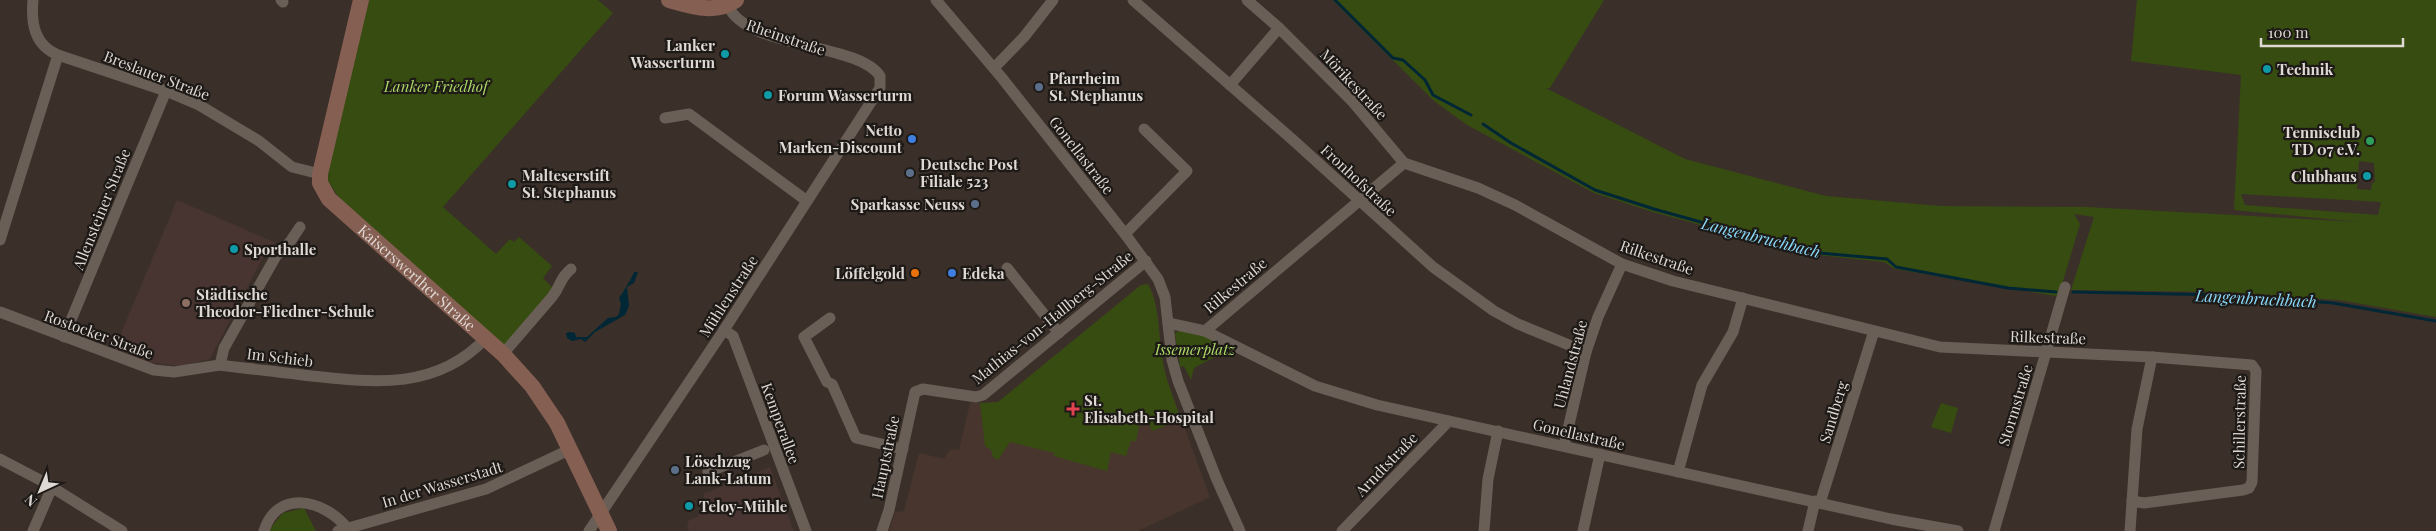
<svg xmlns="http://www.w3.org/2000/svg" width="2436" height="531" font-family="'Playfair Display',serif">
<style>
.education{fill:#483431}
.medical{fill:#48352e}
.green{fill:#374c10;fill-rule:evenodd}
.water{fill:#002735}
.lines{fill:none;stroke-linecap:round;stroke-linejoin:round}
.stream{stroke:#002735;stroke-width:3}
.street{stroke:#695f57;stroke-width:11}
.secondary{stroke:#865f53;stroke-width:16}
.culture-dot{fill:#0f9aa8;stroke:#1d1916;stroke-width:2}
.service-dot{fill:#5c6f8a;stroke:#1d1916;stroke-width:2}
.shop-dot{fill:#3f7fe0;stroke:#1d1916;stroke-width:2}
.leisure-dot{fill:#2e9e5b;stroke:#1d1916;stroke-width:2}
.food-dot{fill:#e8710a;stroke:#1d1916;stroke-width:2}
.education-dot{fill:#8d6e63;stroke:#1d1916;stroke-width:2}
.health-dot{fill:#e0444e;stroke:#1d1916;stroke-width:2}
.labels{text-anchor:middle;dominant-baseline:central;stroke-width:4.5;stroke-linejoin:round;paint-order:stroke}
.street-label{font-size:15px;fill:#dfd9d4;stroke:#1d1916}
.poi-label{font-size:15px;font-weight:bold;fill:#dfd9d4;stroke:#1d1916;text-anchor:start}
.park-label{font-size:15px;font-style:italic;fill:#addb68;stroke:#1d1916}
.water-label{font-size:16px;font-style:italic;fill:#89d9fb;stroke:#1d1916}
</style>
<rect width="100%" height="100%" fill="#3a3029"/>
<g class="education">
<path d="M177 200 276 243 263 257 210 359 182 366 146 362 114 350Z"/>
<path d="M770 467 794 531H689L687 526 689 520 697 517 702 508 707 506 703 494Z"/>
</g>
<path class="medical" d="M1148 284 1153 293 1158 316 1162 357 1168 383 1210 497 1138 531H889L895 512 904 511 919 453 945 459 947 453 952 449 959 450 970 403 998 402 1141 285Z"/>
<g class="green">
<path d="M369 0H598L613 13 443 207 496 254 510 239 514 242 519 237 552 266 543 278 554 289 504 346 340 199 328 181 329 156Z"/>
<path d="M1333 0H1604L1550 88H1546L1685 159 1826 196 1941 206 2086 207 2359 222 2234 210 2241 75 2131 61 2137 0H2436V317L2339 300 2229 292 2071 290 2094 217 2074 214 2080 224 2061 288 2056 296 1895 269 1884 262 1808 254 1653 212 1594 193 1467 125 1434 101ZM2359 161 2374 163 2375 182 2372 183 2371 190 2357 189ZM2241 194 2381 202 2378 215 2245 205Z"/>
<path d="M1148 284C1160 307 1158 332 1162 357 1165 378 1174 399 1181 420L1152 431 1148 422 1139 426 1136 441H1131L1126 456 1111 452 1107 471 1054 456V453L1010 442 998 460 993 457 991 450 985 446 980 403 998 402 1141 285Z"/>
<path d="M1179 330 1201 333 1230 349 1194 368 1191 380 1184 366 1180 367 1175 334Z"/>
<path d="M1941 403 1958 408 1951 433 1931 427Z"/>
<path d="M304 508 316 531H268L283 513Z"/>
</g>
<path class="water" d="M634 272H638L634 283 627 287 629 306 625 315 595 332 585 342 581 339 572 341 567 338 566 333 570 332 575 333 576 337H587L608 318 616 317 619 314 621 304 619 298C621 296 633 276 634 272Z"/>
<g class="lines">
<g class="stream">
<path d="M1335 0 1393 58 1403 60 1425 80 1433 95 1471 115"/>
<path d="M1483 124 1511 143 1595 190 1654 209 1808 252 1887 259 1896 267 2008 288 2056 292"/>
<path d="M2073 292 2222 295 2333 303 2436 321"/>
</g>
<g class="street">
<path d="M281 0 283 2"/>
<path d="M936 0 1002 78 1125 234 1158 279 1165 297 1172 360 1178 381 1217 480 1240 531"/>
<path d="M1133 0 1293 140 1433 267 1494 311 1518 324 1586 352"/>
<path d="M1247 0 1279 28 1352 101 1404 163"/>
<path d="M58 55 166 91 199 105 259 141 292 167 320 174"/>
<path d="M994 68 1024 37 1053 0"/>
<path d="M1230 85 1279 28"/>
<path d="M665 118 689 114 807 201"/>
<path d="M300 227 290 242 276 256 224 348 220 365C250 369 281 372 311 376 375 383 437 390 486 338"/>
<path d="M1125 234 1187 171 1144 129"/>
<path d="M0 240 58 55C34 45 31 23 33 0"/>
<path d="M1007 268 1059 333"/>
<path d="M0 312 154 370 174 372 220 365"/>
<path d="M830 318 804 337 827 382 832 384 856 438 903 449"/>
<path d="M1168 323 1205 331 1404 163 1478 188 1515 205 1622 264 1673 281 1940 347 2152 357 2252 365 2256 371 2252 482 2249 488 2243 490 2144 503 2132 501"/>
<path d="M724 330 733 336 806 531"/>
<path d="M1205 331 1315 386 1377 405 1891 519 1958 531"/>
<path d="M64 337 166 91"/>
<path d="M503 354 552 297C562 285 558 280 571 269"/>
<path d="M1564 446 1586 352 1598 317 1622 264"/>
<path d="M0 459 42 481 122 531"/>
<path d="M708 472 764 450"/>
<path d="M1678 472 1702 385 1733 332 1743 298"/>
<path d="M1820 503 1874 331"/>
<path d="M33 531 52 487"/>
<path d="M264 531C277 489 324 499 347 528"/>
<path d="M338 531 486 489 571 449"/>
<path d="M589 531 724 330 880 88V76C857 42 749 50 728 6"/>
<path d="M882 531 889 510 915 392 923 389 976 397 983 395 1146 261"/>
<path d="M1342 531 1449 421"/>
<path d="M1484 531 1488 479 1498 431"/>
<path d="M1583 531 1600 454"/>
<path d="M1808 531 1815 501"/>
<path d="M1994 531 2065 287"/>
<path d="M2130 531 2137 429 2152 357"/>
</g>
<g class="secondary">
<path id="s1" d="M361 0 320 174V183L329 199 503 354 532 386 557 423 609 531"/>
<path d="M669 0C691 6 715 15 736 0"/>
</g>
</g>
<g class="culture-dot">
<circle cx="725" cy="54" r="5"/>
<circle cx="2267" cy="69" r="5"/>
<circle cx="768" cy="95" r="5"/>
<circle cx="2367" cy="176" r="5"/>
<circle cx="512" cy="184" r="5"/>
<circle cx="234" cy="249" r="5"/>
<circle cx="689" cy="506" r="5"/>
</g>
<g class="service-dot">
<circle cx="1039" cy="87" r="5"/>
<circle cx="910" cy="173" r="5"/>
<circle cx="975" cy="204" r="5"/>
<circle cx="675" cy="470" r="5"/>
</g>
<g class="shop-dot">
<circle cx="912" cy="139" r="5"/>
<circle cx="952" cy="273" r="5"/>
</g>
<circle class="leisure-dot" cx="2370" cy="141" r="5"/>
<circle class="food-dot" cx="915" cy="273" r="5"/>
<circle class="education-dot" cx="186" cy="303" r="5"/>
<path class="health-dot" d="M1070.5 401.5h5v5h5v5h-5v5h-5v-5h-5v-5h5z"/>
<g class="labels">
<g class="street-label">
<text transform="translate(786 37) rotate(19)">Rheinstraße</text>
<text transform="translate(157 75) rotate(21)">Breslauer Straße</text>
<text transform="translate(1354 84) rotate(47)">Mörikestraße</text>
<text transform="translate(1082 155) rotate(52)">Gonellastraße</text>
<text transform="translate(1359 180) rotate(43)">Fronhofstraße</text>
<text transform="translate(101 209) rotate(-68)">Allensteiner Straße</text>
<text transform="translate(1657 257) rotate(19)">Rilkestraße</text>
<text stroke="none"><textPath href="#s1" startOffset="324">Kaiserswerther Straße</textPath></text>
<text transform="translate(1235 285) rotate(-40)">Rilkestraße</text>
<text transform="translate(728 296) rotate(-57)">Mühlenstraße</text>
<text transform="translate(1052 317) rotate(-39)">Mathias-von-Hallberg-Straße</text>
<text transform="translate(99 334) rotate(20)">Rostocker Straße</text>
<text transform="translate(2048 337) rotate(2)">Rilkestraße</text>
<text transform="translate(280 357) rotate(7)">Im Schieb</text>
<text transform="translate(1570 364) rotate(-75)">Uhlandstraße</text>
<text transform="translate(2015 405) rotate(-73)">Stormstraße</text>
<text transform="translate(1833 412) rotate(-73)">Sandberg</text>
<text transform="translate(2239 422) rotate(-89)">Schillerstraße</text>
<text transform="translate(781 423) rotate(70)">Kemperallee</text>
<text transform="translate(1579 434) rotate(13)">Gonellastraße</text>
<text transform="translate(885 457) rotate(-78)">Hauptstraße</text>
<text transform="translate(1386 464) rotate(-46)">Arndtstraße</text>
<text transform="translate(442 484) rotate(-17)">In der Wasserstadt</text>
</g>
<g class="poi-label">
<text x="715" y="45" text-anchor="end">Lanker<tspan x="715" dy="17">Wasserturm</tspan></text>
<text x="2277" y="69">Technik</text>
<text x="1049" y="78">Pfarrheim<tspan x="1049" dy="17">St. Stephanus</tspan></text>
<text x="778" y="95">Forum Wasserturm</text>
<text x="902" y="130" text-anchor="end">Netto<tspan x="902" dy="17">Marken-Discount</tspan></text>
<text x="2360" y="132" text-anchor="end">Tennisclub<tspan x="2360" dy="17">TD 07 e.V.</tspan></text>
<text x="920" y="164">Deutsche Post<tspan x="920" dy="17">Filiale 523</tspan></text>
<text x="522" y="175">Malteserstift<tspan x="522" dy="17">St. Stephanus</tspan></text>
<text x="2357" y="176" text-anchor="end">Clubhaus</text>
<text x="965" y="204" text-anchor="end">Sparkasse Neuss</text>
<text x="244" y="249">Sporthalle</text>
<text x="905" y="273" text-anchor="end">Löffelgold</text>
<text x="962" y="273">Edeka</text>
<text x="196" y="294">Städtische<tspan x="196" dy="17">Theodor-Fliedner-Schule</tspan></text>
<text x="1084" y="400">St.<tspan x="1084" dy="17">Elisabeth-Hospital</tspan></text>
<text x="685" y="461">Löschzug<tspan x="685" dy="17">Lank-Latum</tspan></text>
<text x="699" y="506">Teloy-Mühle</text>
</g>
<g class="park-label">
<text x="436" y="86">Lanker Friedhof</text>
<text x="1195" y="349">Issemerplatz</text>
</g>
<g class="water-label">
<text transform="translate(1761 237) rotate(14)">Langenbruchbach</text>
<text transform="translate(2256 298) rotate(3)">Langenbruchbach</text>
</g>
</g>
<g transform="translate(40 491) rotate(224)" stroke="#1d1916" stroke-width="4" paint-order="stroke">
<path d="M0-4L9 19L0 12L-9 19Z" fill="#dfd9d4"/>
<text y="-8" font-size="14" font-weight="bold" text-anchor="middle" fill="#dfd9d4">N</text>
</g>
<path d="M2261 38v8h142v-8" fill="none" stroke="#dfd9d4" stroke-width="2.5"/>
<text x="2268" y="38" font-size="15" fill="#dfd9d4" stroke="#1d1916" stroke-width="4" paint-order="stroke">100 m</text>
</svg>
